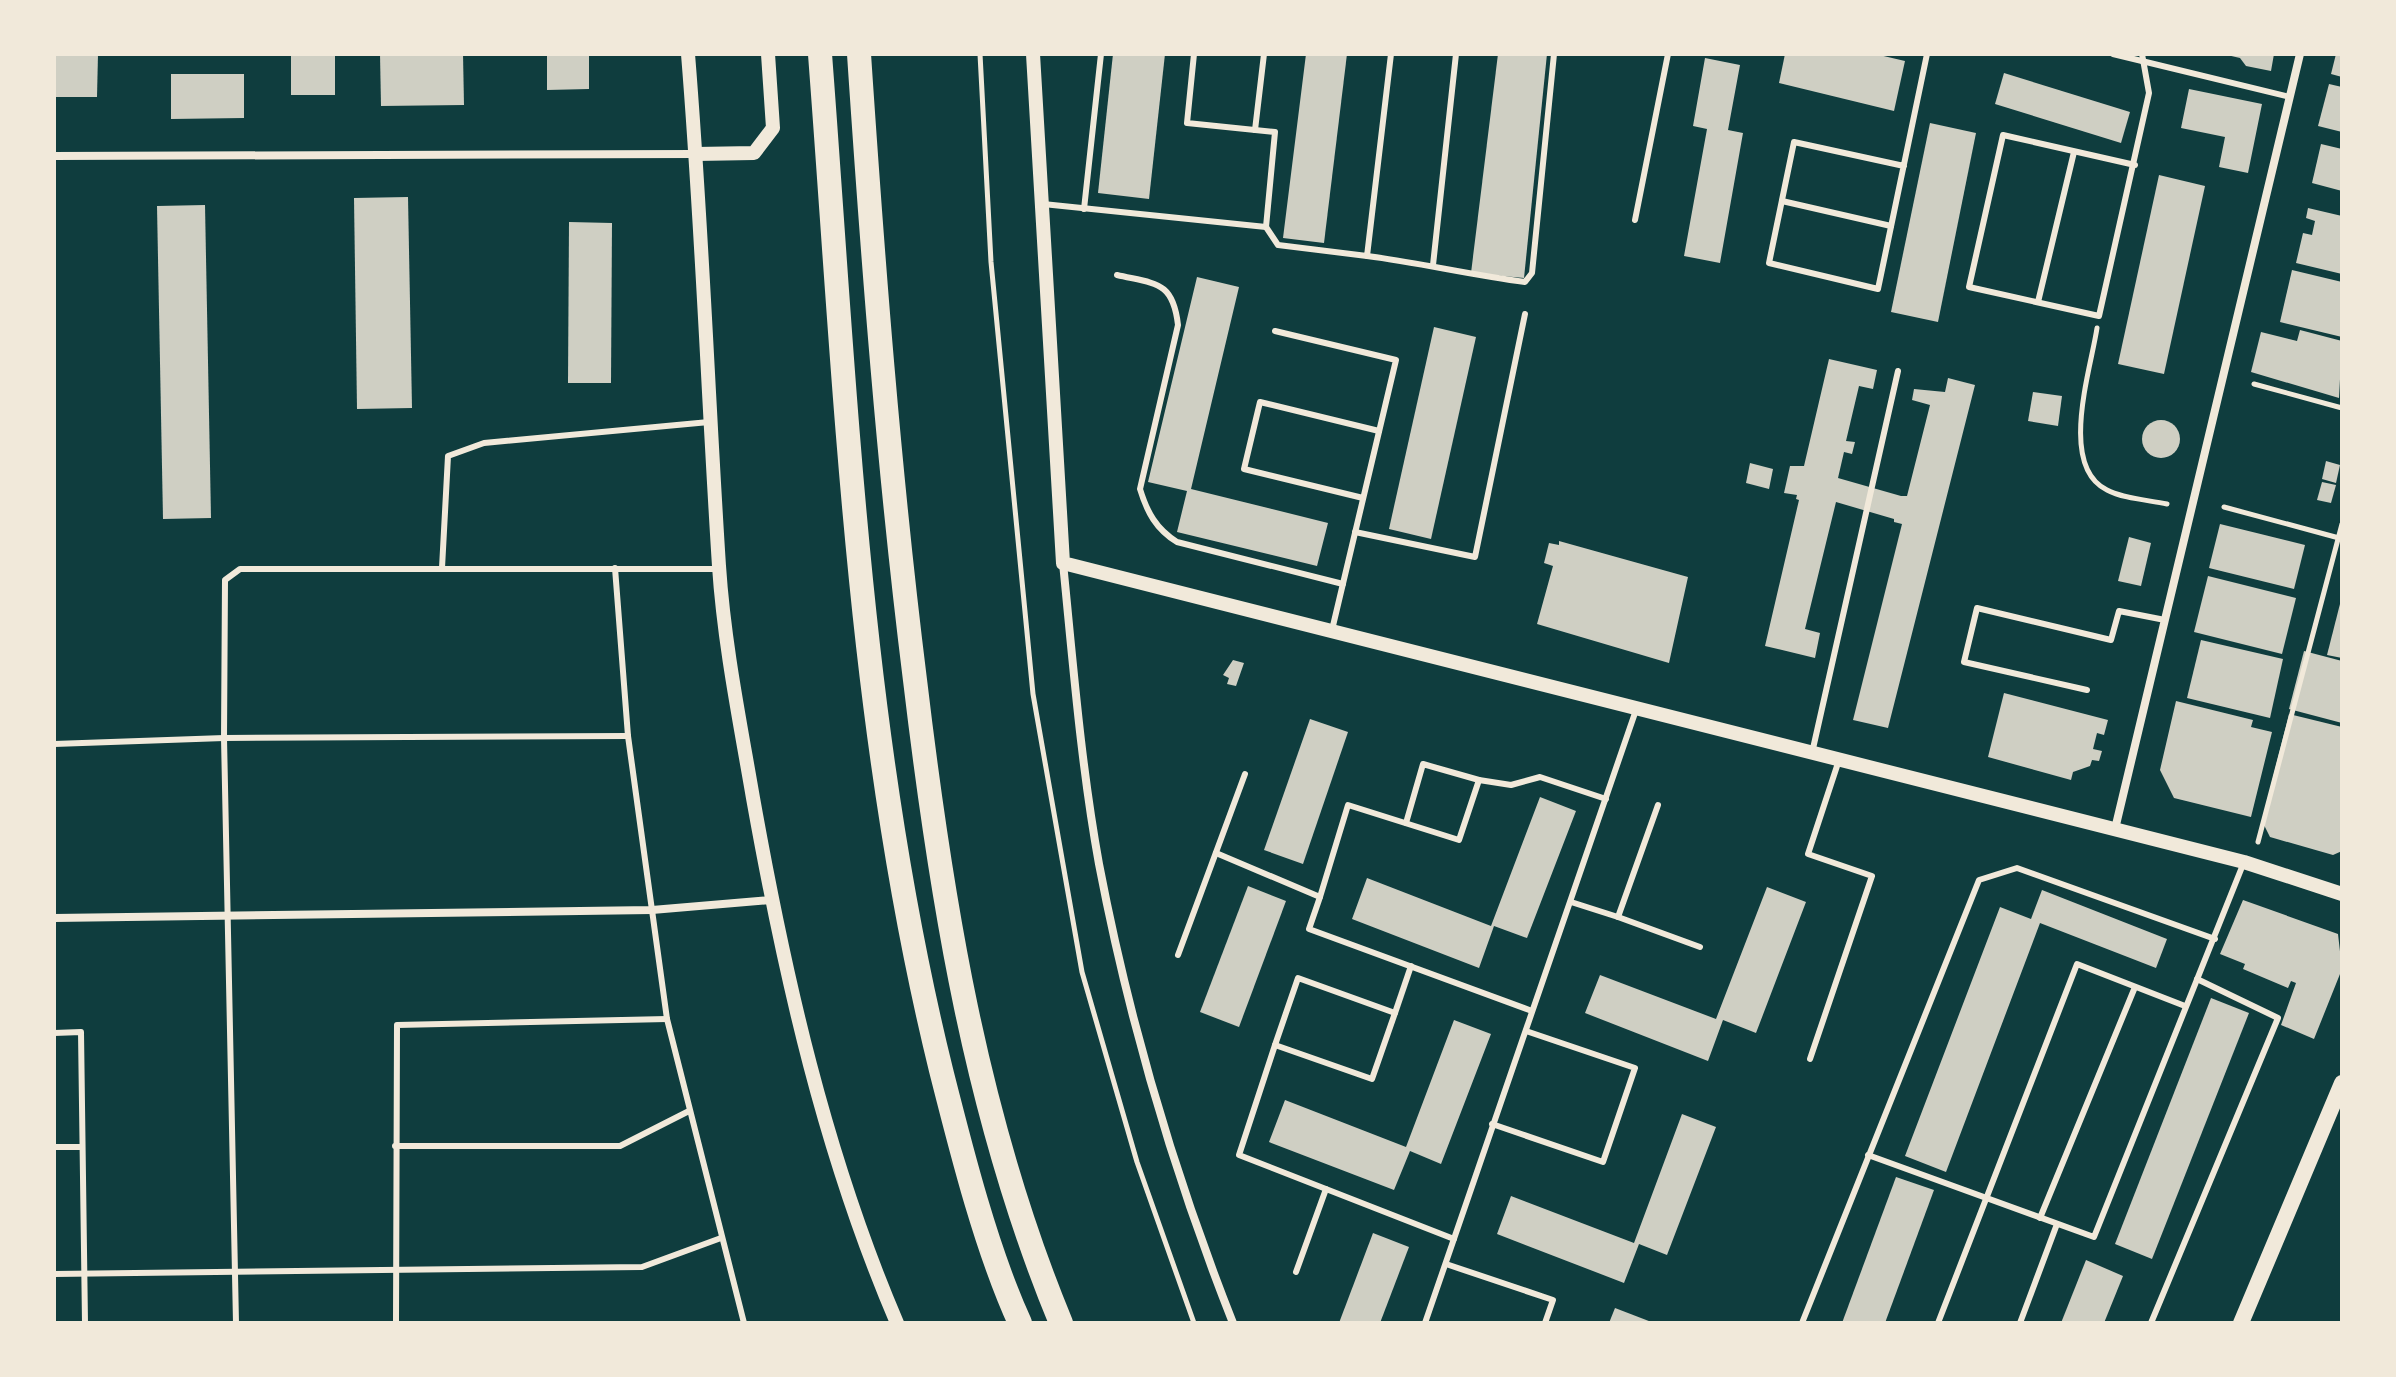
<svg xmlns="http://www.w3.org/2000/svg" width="2396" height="1377" font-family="Ubuntu,sans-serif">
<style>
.building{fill:#cfcfc3}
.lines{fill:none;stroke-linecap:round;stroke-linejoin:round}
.path{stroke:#f1e9da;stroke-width:5}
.service{stroke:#f1e9da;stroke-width:6}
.minor{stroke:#f1e9da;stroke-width:8}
.tertiary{stroke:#f1e9da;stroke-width:14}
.secondary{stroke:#f1e9da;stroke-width:16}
.motorway{stroke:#f1e9da;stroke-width:24}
</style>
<rect width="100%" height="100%" fill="#0f3d3e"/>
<g class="building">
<path d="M54 54H98L97 97H54Z"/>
<rect x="291" y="54" width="44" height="41"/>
<path d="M380 54H463L464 105 381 106Z"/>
<path d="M547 54H589V89L547 90Z"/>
<path d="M1113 54H1165L1149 199 1098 193Z"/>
<path d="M1306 54H1347L1324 243 1283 238Z"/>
<path d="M1498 54H1547L1524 278 1471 273Z"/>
<path d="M1785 54H1875L1905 61 1894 111 1779 83Z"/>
<path d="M2274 54 2271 71 2246 66 2240 58 2227 55Z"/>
<path d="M2336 54H2342V77L2331 74Z"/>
<path d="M1705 58 1740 65 1728 130 1743 133 1720 263 1684 256 1707 129 1693 126Z"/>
<path d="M2004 73 2130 112 2121 143 1995 104Z"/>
<path d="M171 74H244V118L171 119Z"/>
<path d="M2329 84 2342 87V132L2318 126Z"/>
<path d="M2189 89 2262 104 2248 173 2219 167 2225 137 2181 128Z"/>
<path d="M1930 123 1976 133 1938 322 1891 312Z"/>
<path d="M2321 144 2342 149V191L2312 183Z"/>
<path d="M2159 175 2205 186 2164 374 2118 364Z"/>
<path d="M408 197 412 408 357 409 354 198Z"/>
<path d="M205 205 211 518 163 519 157 206Z"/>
<path d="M2308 208 2342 216V274L2296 263 2303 233 2312 235 2315 221 2306 218Z"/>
<path d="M569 222 612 223 611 383H568Z"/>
<path d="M2292 270 2342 282V337L2280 322Z"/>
<path d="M1197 277 1239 287 1191 489 1328 523 1317 566 1177 532 1187 491 1148 482Z"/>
<path d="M1434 327 1476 337 1431 539 1389 529Z"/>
<path d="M2300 330 2342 341 2339 398 2251 372 2261 332 2297 341Z"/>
<path d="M1829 359 1877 370 1873 389 1859 386 1846 441 1855 442 1852 454 1844 452 1838 478 1901 496H1907L1930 405 1912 400 1914 389 1945 392 1948 378 1975 385 1888 728 1853 720 1902 524 1894 522V519L1836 502 1805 629 1820 633 1815 658 1765 646 1799 500 1796 499 1797 495 1784 493 1790 466H1804Z"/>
<path d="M2033 392 2062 396 2058 426 2028 421Z"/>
<circle cx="2161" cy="439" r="19"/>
<path d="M2326 461 2340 465 2336 483 2322 479Z"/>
<path d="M1750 463 1773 469 1769 489 1746 483Z"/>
<path d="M2322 482 2336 485 2331 503 2317 500Z"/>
<path d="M2220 524 2305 545 2294 589 2209 568Z"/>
<path d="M2129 537 2151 543 2141 586 2118 581Z"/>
<path d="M1559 541 1688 577 1669 663 1537 624 1553 566 1544 563 1549 543 1559 545Z"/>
<path d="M2208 576 2296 598 2282 654 2194 632Z"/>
<path d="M2341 600H2342V658L2327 655Z"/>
<path d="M2201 640 2283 659 2270 718 2187 698Z"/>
<path d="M2304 651 2342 661V723L2289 709Z"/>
<path d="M1233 660 1244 663 1236 686 1227 684 1229 678 1223 675Z"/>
<path d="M2004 693 2108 720 2104 735 2097 733 2093 749 2102 751 2099 761 2092 760 2090 766 2073 772 2071 780 1988 757Z"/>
<path d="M2176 701 2253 720 2251 727 2272 732 2251 817 2174 798 2160 770Z"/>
<path d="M2289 714 2342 727V851L2333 855 2270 837 2262 821Z"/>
<path d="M1310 719 1348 732 1303 864 1264 850Z"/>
<path d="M1540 797 1576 811 1527 938 1494 926 1479 968 1352 919 1367 878 1491 926Z"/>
<path d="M1248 886 1286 901 1239 1027 1200 1012Z"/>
<path d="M1767 887 1806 902 1756 1033 1723 1020 1708 1061 1585 1013 1600 975 1716 1019Z"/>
<path d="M2042 890 2167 939 2156 968 2040 923 1946 1172 1905 1156 2000 907 2031 919Z"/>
<path d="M2243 900 2338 934 2342 969 2314 1039 2281 1025 2296 983 2291 981 2288 988 2243 969 2245 964 2220 954Z"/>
<path d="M2211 998 2249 1013 2152 1259 2115 1244Z"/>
<path d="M1454 1020 1491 1034 1441 1164 1410 1151 1394 1190 1269 1142 1285 1100 1406 1147Z"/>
<path d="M1682 1114 1716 1127 1667 1255 1639 1244 1624 1283 1497 1234 1511 1196 1634 1243Z"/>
<path d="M1896 1177 1934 1190 1885 1323H1842Z"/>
<path d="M1373 1233 1409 1247 1380 1323H1339Z"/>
<path d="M2086 1260 2123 1276 2104 1323H2061Z"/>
<path d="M1615 1308 1654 1323H1609Z"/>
</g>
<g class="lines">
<g class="path">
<path d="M980 54 991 262 1033 694 1082 972 1137 1162 1194 1323"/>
<path d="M2097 328C2091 369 2058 466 2107 490 2124 499 2149 500 2167 504"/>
<path d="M2254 384 2342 408"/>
<path d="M2224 507 2339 538"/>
<path d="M2258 842 2342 524"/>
</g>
<g class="service">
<path d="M2113 54 2290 97"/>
<path d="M1255 130 1264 54"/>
<path d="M2135 165 2003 135 1969 287 2099 316 2149 93 2142 54"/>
<path d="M1904 166 1794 142 1769 263 1878 289C1894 211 1911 132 1927 54"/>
<path d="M1782 201 1891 226"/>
<path d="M1043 204 1266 227 1275 132 1187 123 1194 54"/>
<path d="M1084 209 1101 54"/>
<path d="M1635 220 1668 54"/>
<path d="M1266 227 1278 245 1367 256 1391 54"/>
<path d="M1367 256C1421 263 1471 275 1525 282L1532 273 1554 54"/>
<path d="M1433 265 1456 54"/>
<path d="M1117 275C1156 284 1173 281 1178 325L1140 489C1147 512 1156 529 1177 542L1343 584"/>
<path d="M2038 302 2074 152"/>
<path d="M1275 331 1396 360 1332 630"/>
<path d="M1363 498 1244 469 1260 402 1379 431"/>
<path d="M1355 532 1475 557 1525 314"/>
<path d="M442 568 448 456 484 443 709 422"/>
<path d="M615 568 628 736 667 1019 744 1323"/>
<path d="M2087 690 1964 662 1977 608 2111 640 2119 611 2165 620"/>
<path d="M54 744 224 738 628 736"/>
<path d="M1812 753 1898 371"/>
<path d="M1406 823 1423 764 1479 780"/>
<path d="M1216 853 1320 897 1309 929 1532 1011"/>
<path d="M1320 897 1348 805 1459 840 1479 780 1511 785 1540 777 1606 799"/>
<path d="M1571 902 1618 917 1658 805"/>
<path d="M1618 917 1700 947"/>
<path d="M1178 955 1245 774"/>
<path d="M1298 978 1395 1013 1372 1079 1275 1045Z"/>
<path d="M1395 1013 1411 966"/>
<path d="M54 1033 81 1032 85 1323"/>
<path d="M1275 1045 1239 1155 1454 1239"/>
<path d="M1810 1059 1872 876 1808 854 1839 760"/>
<path d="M1492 1124 1603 1162 1635 1068 1526 1031"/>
<path d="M395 1146H620L689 1111"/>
<path d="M54 1147H82"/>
<path d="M1868 1155 2094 1237 2244 862"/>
<path d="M2040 1218 2135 987"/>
<path d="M1446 1264 1553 1300 1545 1323"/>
<path d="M1296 1272 1326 1189"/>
<path d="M54 1274 642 1267 721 1238"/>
<path d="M236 1323 224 738 225 580 240 569H719"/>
<path d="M396 1323 397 1025 667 1019"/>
<path d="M1425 1323 1636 710"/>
<path d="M1802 1323 1979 880 2017 868 2215 939"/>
<path d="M1938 1323 2077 964 2185 1006"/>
<path d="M2020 1323 2057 1224"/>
<path d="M2151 1323 2278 1018 2197 979"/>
</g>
<g class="minor">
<path d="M54 156 696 154"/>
<path d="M1063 563C1073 663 1081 765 1099 864 1129 1021 1174 1174 1233 1323"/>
<path d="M2115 829 2300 54"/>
<path d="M54 918 652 910 771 900"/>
</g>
<g class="tertiary">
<path d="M688 54C702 225 708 396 719 566 724 643 740 722 753 798 785 977 825 1155 897 1323"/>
<path d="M1033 54 1063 563 2244 862 2342 894"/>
<path d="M696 154 754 153 773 128 768 54"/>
</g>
<path class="secondary" d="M2241 1323 2342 1083"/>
<g class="motorway">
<path d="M820 54C846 394 859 738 941 1070 961 1149 986 1249 1020 1323"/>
<path d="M859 54C873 263 889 472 915 680 941 899 976 1118 1061 1323"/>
</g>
</g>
<rect width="2396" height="1377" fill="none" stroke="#f1e9da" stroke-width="112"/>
</svg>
